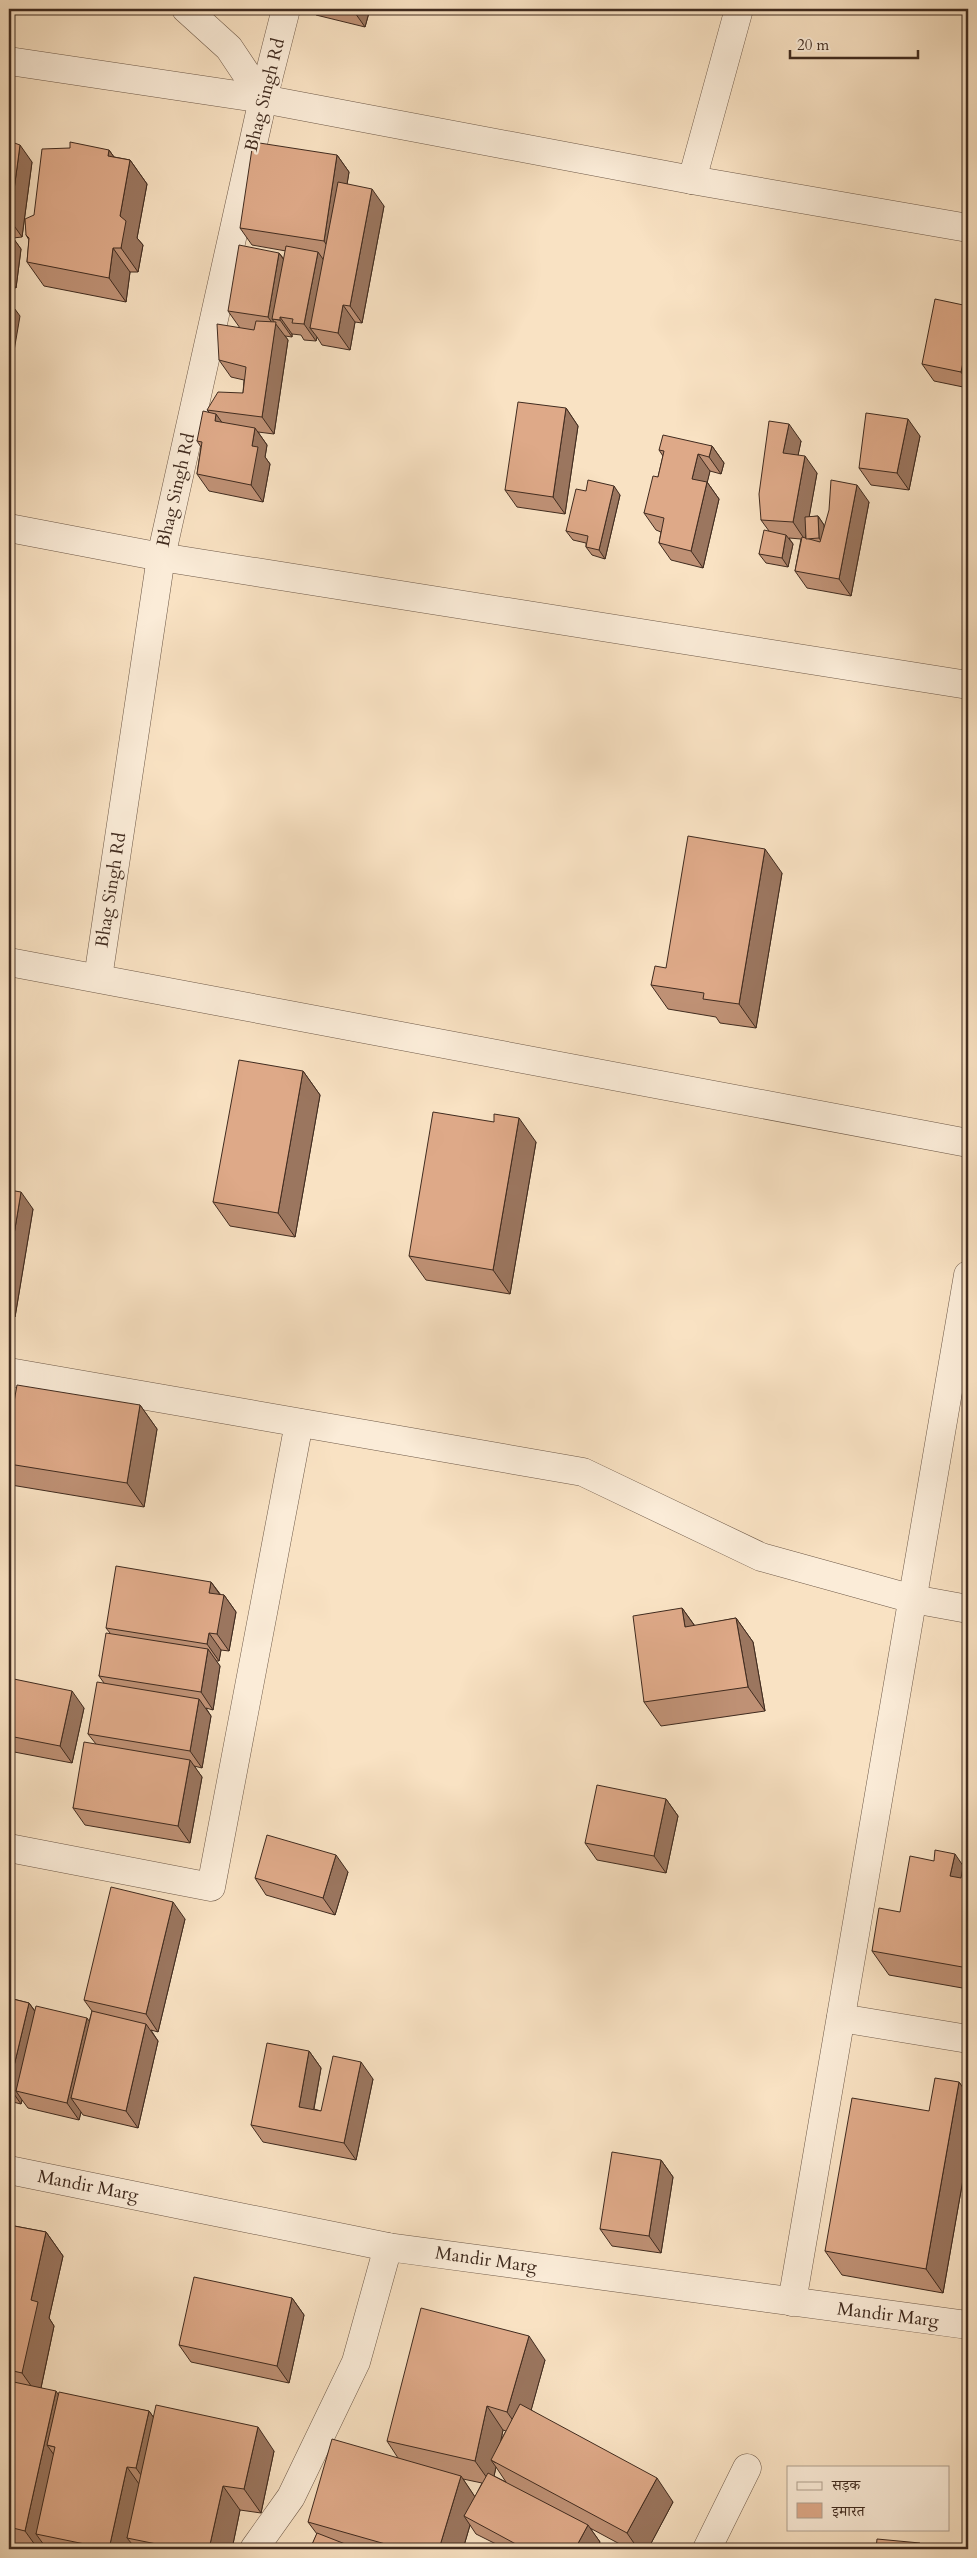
<svg xmlns="http://www.w3.org/2000/svg" width="977" height="2558" font-family="Cardo,'Noto Serif Devanagari',serif">
<style>
.lines{fill:none;stroke-linecap:round;stroke-linejoin:round}
.minor-casing{stroke:#6e5948;stroke-width:29}
.tertiary-casing{stroke:#6e5948;stroke-width:29}
.minor{stroke:#fbecd8;stroke-width:28}
.tertiary{stroke:#fbecd8;stroke-width:28}
.wall{fill:#bf9175;stroke:#402b1f;fill-rule:evenodd}
.shaded-wall{fill:#9b765f;stroke:#402b1f}
.building{fill:#dea988;stroke:#402b1f}
.labels{text-anchor:middle;dominant-baseline:central;stroke-width:4.5;stroke-linejoin:round;paint-order:stroke}
.street-label{font-size:18px;fill:#402b1f;stroke:#fbecd8}
</style>
<rect width="100%" height="100%" fill="#f9e2c3"/>
<filter id="stains"><feTurbulence type="fractalNoise" baseFrequency=".004" numOctaves="4"/><feColorMatrix values="0 0 0 0 .2 0 0 0 0 .09 0 0 0 0 .02 0 0 0 .5 -.17"/></filter>
<radialGradient id="worn" r=".72"><stop offset=".6" stop-color="#630" stop-opacity="0"/><stop offset="1" stop-color="#630" stop-opacity=".3"/></radialGradient>
<g class="lines">
<defs>
<g id="minor">
<path d="M186 9 229 48 263 99"/>
<path d="M692 180 739 9"/>
<path d="M9 528 161 557 968 685"/>
<path d="M9 962 968 1143"/>
<path d="M98 978 161 557 263 99 286 9"/>
<path d="M9 1372 583 1472 761 1557 913 1599 968 1609"/>
<path d="M9 1848 211 1887 299 1423"/>
<path d="M841 2018 968 2039"/>
<path d="M9 2170 388 2247 968 2325"/>
<path d="M254 2549 291 2497 356 2362 388 2247"/>
</g>
<g id="tertiary">
<path d="M9 61 263 99 692 180 968 228"/>
<path d="M792 2302 968 1275"/>
<path d="M707 2549 747 2468"/>
</g>
</defs>
<use href="#minor" class="minor-casing"/>
<use href="#tertiary" class="tertiary-casing"/>
<use href="#minor" class="minor"/>
<use href="#tertiary" class="tertiary"/>
</g>
<g class="wall">
<path d="M311 9H370L365 27 316 15Z"/>
<path d="M399 9H423L422 14Z"/>
<path d="M9 141 32 162 22 237 13 238 21 249 16 288 9 286Z"/>
<path d="M109 150 114 157 130 160 147 184 137 238 143 245 138 272H130L126 302 44 286 27 262 29 240 26 235 34 215Z"/>
<path d="M337 155 349 172 347 184 384 206 362 323 355 322 350 350 322 345 317 337 316 341 304 340 301 335 292 334V337L285 336 288 340 274 434 258 432 267 445 265 457 270 464 263 502 209 491 197 474 201 447 197 441 209 412 207 410 243 393 244 380 231 377 219 360 240 328 228 311 279 253 284 259 286 251 252 245 240 228Z"/>
<path d="M968 306V388L934 381 922 364Z"/>
<path d="M566 408 578 426 565 514 517 507 505 490Z"/>
<path d="M920 436 909 490 871 485 859 468Z"/>
<path d="M801 441 798 455 817 473 809 517 818 516 824 525V526L869 502 851 596 807 588 795 571 801 539 789 538 793 544 788 567 766 563 759 554 769 531 761 520Z"/>
<path d="M712 446 724 463 721 474 710 471 707 482 719 499 703 568 671 560 659 543 661 532 656 530 644 513 658 477 663 456 659 450Z"/>
<path d="M586 491 620 495 605 559 592 555 586 547V543L573 540 566 531Z"/>
<path d="M782 873 756 1028 720 1023 716 1017 668 1009 651 985 666 968Z"/>
<path d="M303 1071 320 1095 295 1237 230 1226 213 1202Z"/>
<path d="M536 1142 510 1294 426 1280 409 1256Z"/>
<path d="M9 1190 33 1209 15 1317 9 1316Z"/>
<path d="M140 1405 157 1429 144 1507 11 1485 9 1481V1464Z"/>
<path d="M211 1582 221 1595H224L236 1612 229 1651 221 1650 219 1661H216L220 1666 213 1710 206 1708 211 1716 202 1768 194 1766 202 1777 190 1843 85 1825 73 1808 96 1744 88 1734 104 1683 99 1676 110 1633 106 1628Z"/>
<path d="M682 1608 695 1626 736 1618 753 1642 765 1711 661 1726 644 1702Z"/>
<path d="M9 1678 84 1708 72 1763 9 1751Z"/>
<path d="M666 1799 678 1816 666 1873 597 1860 585 1843Z"/>
<path d="M968 1857V1989L889 1975 872 1951 900 1912 963 1866Z"/>
<path d="M348 1872 335 1915 266 1895 255 1878Z"/>
<path d="M185 1919 158 2032 151 2030 158 2041 138 2128 83 2115 81 2112 79 2120 28 2108 22 2100 21 2104 9 2101V1998L29 2003 35 2011 89 2022 92 2011 84 2000Z"/>
<path d="M309 2051 321 2068 314 2109 321 2111 373 2079 356 2160 263 2142 251 2125Z"/>
<path d="M959 2082 968 2095V2151L943 2293 842 2275 825 2251 929 2111Z"/>
<path d="M661 2160 673 2177 661 2253 612 2246 600 2229Z"/>
<path d="M9 2225 46 2232 63 2256 49 2318 54 2326 41 2388 58 2395 149 2411 154 2418 274 2451 261 2513 240 2510 232 2549H135L132 2544 131 2549H47L44 2545 43 2549H17L9 2548Z"/>
<path d="M292 2298 304 2315 289 2383 191 2362 179 2345Z"/>
<path d="M545 2360 531 2410 673 2502 648 2549H629L590 2528 600 2542 596 2549H506L476 2534 470 2525 463 2549H310L317 2534 308 2522 398 2458 387 2441ZM503 2430 506 2431 501 2440ZM496 2467 506 2482 494 2476ZM463 2479 482 2483 475 2497Z"/>
</g>
<g class="shaded-wall">
<path d="M354 9H370L365 27 353 10Z"/>
<path d="M418 9H423L422 14Z"/>
<path d="M20 145 32 162 22 237 10 220Z"/>
<path d="M109 150 126 174 108 156Z"/>
<path d="M337 155 349 172 335 258 324 241Z"/>
<path d="M130 160 147 184 137 238 143 245 138 272 121 248 120 216Z"/>
<path d="M372 189 384 206 362 323 350 306Z"/>
<path d="M9 232 21 249 16 288 9 278Z"/>
<path d="M113 248 130 272 126 302 109 278Z"/>
<path d="M318 252 330 269 310 328 317 337 316 341 304 324Z"/>
<path d="M279 253 291 270 280 317 292 334V337L280 320 272 319 288 340 274 434 262 417 275 327 268 317Z"/>
<path d="M9 301 20 316 9 380Z"/>
<path d="M343 305 355 322 350 350 338 333Z"/>
<path d="M968 339V383L961 372Z"/>
<path d="M566 408 578 426 565 514 553 497Z"/>
<path d="M216 414 228 431 215 421Z"/>
<path d="M908 419 920 436 909 490 897 473Z"/>
<path d="M789 424 801 441 795 470 783 453Z"/>
<path d="M255 428 267 445 265 457 270 464 263 502 251 485 252 446Z"/>
<path d="M712 446 724 463 721 474 709 457Z"/>
<path d="M698 454 710 471 704 496 692 479Z"/>
<path d="M805 456 817 473 805 540 793 522Z"/>
<path d="M707 482 719 499 703 568 691 551Z"/>
<path d="M857 485 869 502 851 596 839 579Z"/>
<path d="M614 486 620 495 605 559 599 550Z"/>
<path d="M818 516 824 525 825 547 819 538Z"/>
<path d="M786 535 793 544 788 567 782 558Z"/>
<path d="M765 849 782 873 756 1028 739 1004Z"/>
<path d="M303 1071 320 1095 295 1237 278 1213Z"/>
<path d="M519 1118 536 1142 510 1294 493 1270Z"/>
<path d="M21 1192 33 1209 15 1317 9 1308V1265Z"/>
<path d="M140 1405 157 1429 144 1507 127 1483Z"/>
<path d="M211 1582 223 1599 224 1595 236 1612 229 1651 217 1634 209 1593Z"/>
<path d="M682 1608 699 1632 685 1627Z"/>
<path d="M736 1618 753 1642 765 1711 748 1687Z"/>
<path d="M209 1633 221 1650 219 1661 207 1644Z"/>
<path d="M208 1649 220 1666 213 1710 201 1692Z"/>
<path d="M72 1691 84 1708 72 1763 60 1746Z"/>
<path d="M199 1699 211 1716 202 1768 190 1751Z"/>
<path d="M190 1760 202 1777 190 1843 178 1826Z"/>
<path d="M666 1799 678 1816 666 1873 654 1856Z"/>
<path d="M955 1854 968 1873V1894L950 1876Z"/>
<path d="M336 1855 348 1872 335 1915 323 1898Z"/>
<path d="M173 1902 185 1919 158 2032 146 2014Z"/>
<path d="M29 2003 41 2020 16 2091 22 2100 21 2104 9 2087Z"/>
<path d="M87 2018 99 2035 71 2098 81 2112 79 2120 67 2103Z"/>
<path d="M146 2024 158 2041 138 2128 126 2111Z"/>
<path d="M309 2051 321 2068 311 2124 299 2107Z"/>
<path d="M361 2062 373 2079 356 2160 344 2143Z"/>
<path d="M959 2082 968 2095V2151L943 2293 926 2269Z"/>
<path d="M661 2160 673 2177 661 2253 649 2236Z"/>
<path d="M46 2232 63 2256 49 2318 54 2326 39 2397 22 2373 31 2300Z"/>
<path d="M292 2298 304 2315 289 2383 277 2366Z"/>
<path d="M529 2336 545 2360 524 2436 507 2412Z"/>
<path d="M56 2391 72 2415 55 2447 47 2445 61 2465 36 2534 44 2545 43 2549H38L25 2531Z"/>
<path d="M487 2406 503 2430 496 2463 491 2460 496 2467 492 2485 475 2461Z"/>
<path d="M149 2411 166 2435 153 2492 136 2468Z"/>
<path d="M258 2427 274 2451 261 2513 244 2489Z"/>
<path d="M127 2467 144 2491 127 2538 132 2544 131 2549H109Z"/>
<path d="M461 2476 477 2500 464 2516 470 2525 463 2549H439Z"/>
<path d="M657 2478 673 2502 648 2549H638L627 2533Z"/>
<path d="M223 2486 240 2510 232 2549H209Z"/>
<path d="M588 2525 600 2542 596 2549H575Z"/>
<path d="M920 2543 925 2549H920Z"/>
</g>
<g class="building">
<path d="M9 141 20 145 10 220H9Z"/>
<path d="M70 142 109 150 108 156 130 160 120 216 126 221 121 248H113L109 278 27 262 29 238 26 235 25 219 34 215 42 149 70 148Z"/>
<path d="M253 142 337 155 324 241 240 228Z"/>
<path d="M338 182 372 189 350 306 343 305 338 333 310 328Z"/>
<path d="M239 245 279 253 268 317 228 311Z"/>
<path d="M286 246 318 252 304 324 292 323 293 319 280 317V320L272 319Z"/>
<path d="M935 299 968 306V339L961 372 922 364Z"/>
<path d="M256 321 276 322 262 417 207 410 218 392 243 393 246 367 219 360 217 324 254 330Z"/>
<path d="M518 402 566 408 553 497 505 490Z"/>
<path d="M203 411 216 414 215 421 255 428 252 446 258 447 251 485 197 474 202 442 197 441Z"/>
<path d="M866 413 908 419 897 473 859 468Z"/>
<path d="M769 421 789 424 783 453 805 456 793 522 761 520 759 494Z"/>
<path d="M663 435 712 446 709 457 698 454 692 479 707 482 691 551 659 543 664 518 644 513 653 476 658 477 664 451 659 450Z"/>
<path d="M588 480 614 486 599 550 586 547 588 536 566 531 576 489 586 491Z"/>
<path d="M831 480 857 485 839 579 795 571 802 537 820 542 829 510Z"/>
<path d="M818 516 819 538 806 539 805 517Z"/>
<path d="M764 530 786 535 782 558 759 554Z"/>
<path d="M688 836 765 849 739 1004 703 999 704 993 651 985 655 966 666 968Z"/>
<path d="M239 1060 303 1071 278 1213 213 1202Z"/>
<path d="M433 1112 494 1122V1114L519 1118 493 1270 409 1256Z"/>
<path d="M9 1190 21 1192 9 1265Z"/>
<path d="M17 1385 140 1405 127 1483 9 1464V1419H11Z"/>
<path d="M116 1566 211 1582 209 1593 224 1595 217 1634 209 1633 207 1644 106 1628Z"/>
<path d="M682 1608 685 1627 736 1618 748 1687 644 1702 633 1616Z"/>
<path d="M106 1633 208 1649 201 1692 99 1676Z"/>
<path d="M9 1678 72 1691 60 1746 9 1736Z"/>
<path d="M97 1682 199 1699 190 1751 88 1734Z"/>
<path d="M84 1742 190 1760 178 1826 73 1808Z"/>
<path d="M597 1785 666 1799 654 1856 585 1843Z"/>
<path d="M267 1835 336 1855 323 1898 255 1878Z"/>
<path d="M935 1850 955 1854 950 1876 961 1878 965 1856 968 1857V1968L872 1951 879 1908 900 1912 910 1856 934 1861Z"/>
<path d="M111 1887 173 1902 146 2014 84 2000Z"/>
<path d="M9 1998 29 2003 9 2087Z"/>
<path d="M36 2006 87 2018 67 2103 16 2091Z"/>
<path d="M92 2011 146 2024 126 2111 71 2098Z"/>
<path d="M267 2043 309 2051 299 2107 321 2111 333 2056 361 2062 344 2143 251 2125Z"/>
<path d="M935 2078 959 2082 926 2269 825 2251 852 2098 929 2111Z"/>
<path d="M612 2152 661 2160 649 2236 600 2229Z"/>
<path d="M9 2225 46 2232 31 2300 38 2302 22 2373 9 2370Z"/>
<path d="M194 2277 292 2298 277 2366 179 2345Z"/>
<path d="M421 2308 529 2336 507 2412 487 2406 475 2461 387 2441Z"/>
<path d="M9 2381 56 2391 25 2531 9 2527Z"/>
<path d="M59 2392 149 2411 136 2468 127 2467 109 2549 36 2534 55 2447 47 2445Z"/>
<path d="M520 2404 657 2478 627 2533 491 2460Z"/>
<path d="M156 2405 258 2427 244 2489 223 2486 209 2549H181L127 2538Z"/>
<path d="M332 2439 461 2476 439 2549H403L308 2522Z"/>
<path d="M488 2473 588 2525 575 2549H525L464 2516Z"/>
<path d="M317 2533 358 2549H310Z"/>
<path d="M877 2539 920 2543V2549H876Z"/>
</g>
<g class="labels">
<g class="street-label">
<text transform="translate(265 95) rotate(-76)">Bhag Singh Rd</text>
<text transform="translate(176 490) rotate(-77)">Bhag Singh Rd</text>
<text transform="translate(111 890) rotate(-81)">Bhag Singh Rd</text>
<text transform="translate(88 2186) rotate(11)">Mandir Marg</text>
<text transform="translate(486 2260) rotate(8)">Mandir Marg</text>
<text transform="translate(888 2315) rotate(7)">Mandir Marg</text>
</g>
</g>
<rect width="977" height="2558" fill="none" stroke="#f9e2c3" stroke-width="30"/>
<rect x="10" y="10" width="957" height="2538" fill="none" stroke="#402b1f" stroke-width="2.5"/>
<rect x="15" y="15" width="947" height="2528" fill="none" stroke="#402b1f"/>
<rect x="787" y="2466" width="162" height="65" fill="#fbecd8" stroke="#b09f8e"/>
<rect x="797" y="2482" width="25" height="8" fill="#fbecd8" stroke="#b09f8e"/>
<text x="832" y="2490" font-size="15" fill="#402b1f">सड़क</text>
<rect x="797" y="2503" width="25" height="15" fill="#dea988" stroke="#b09f8e"/>
<text x="832" y="2516" font-size="15" fill="#402b1f">इमारत</text>
<path d="M790 50v8h128v-8" fill="none" stroke="#402b1f" stroke-width="2.5"/>
<text x="797" y="50" font-size="15" fill="#402b1f" stroke="#fbecd8" stroke-width="4" paint-order="stroke">20 m</text>
<rect width="100%" height="100%" filter="url(#stains)"/>
<rect width="100%" height="100%" fill="url(#worn)"/>
</svg>
